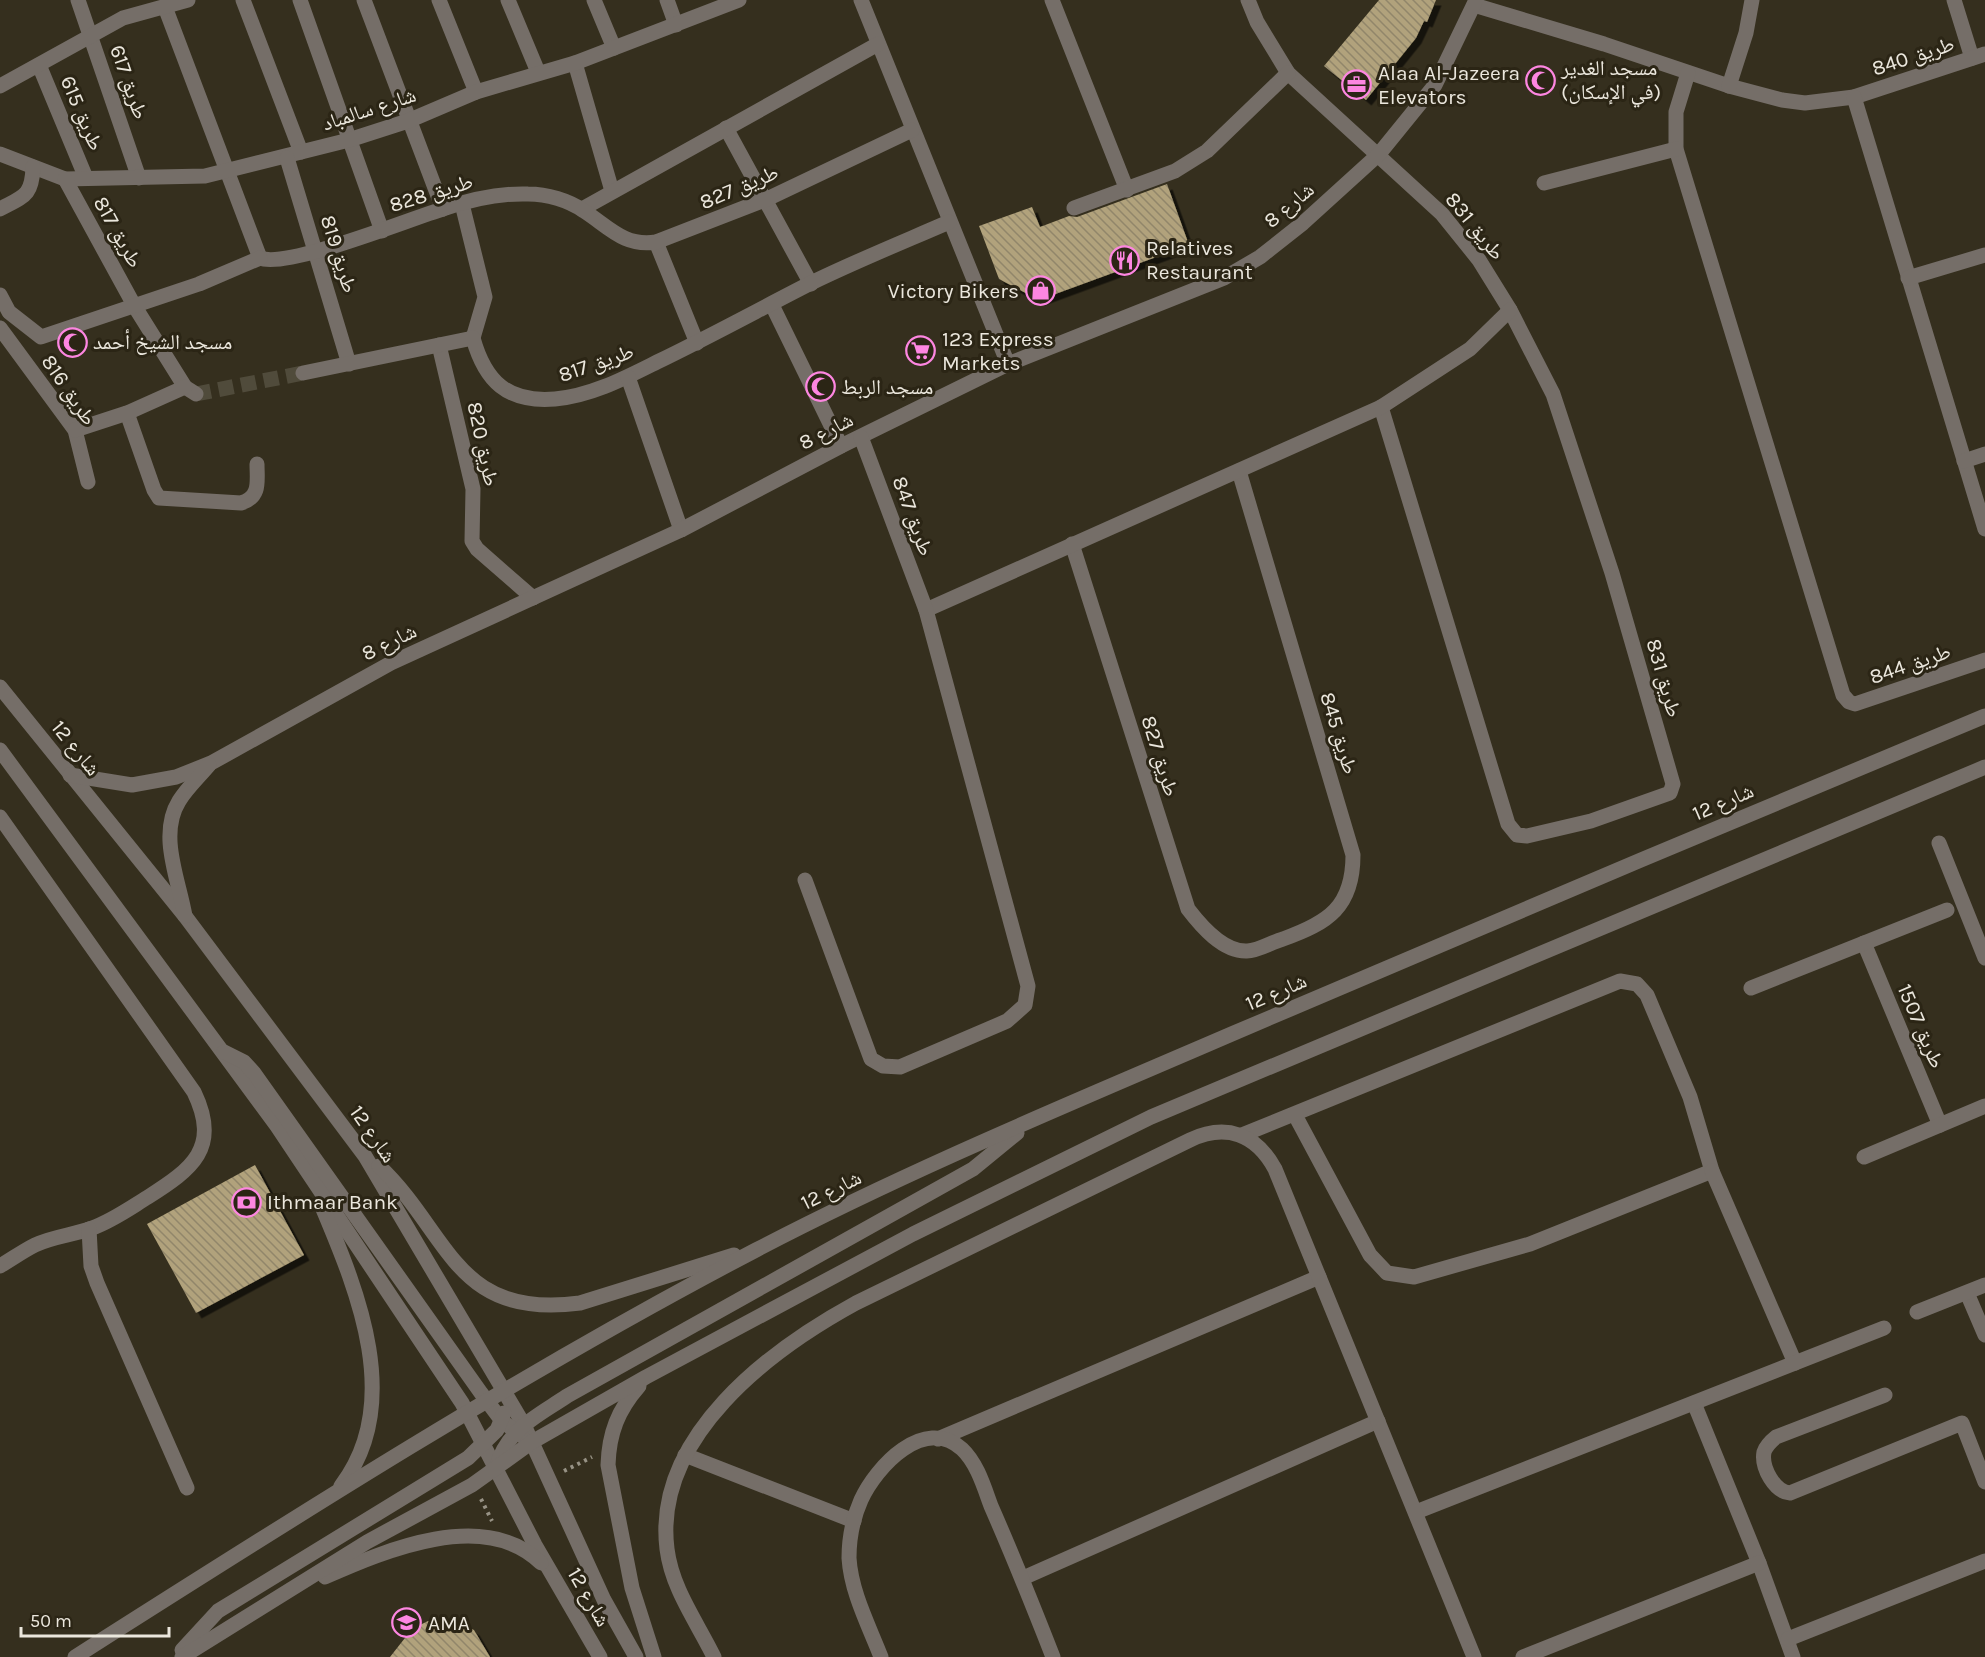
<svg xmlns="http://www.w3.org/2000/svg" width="1985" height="1657" font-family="Karla,'Noto Naskh Arabic',sans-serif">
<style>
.building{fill:url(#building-back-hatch);filter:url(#shadow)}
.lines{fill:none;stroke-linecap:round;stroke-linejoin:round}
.minor-tunnel{stroke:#504b3b;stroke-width:15;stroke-dasharray:15 8;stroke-linecap:butt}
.path{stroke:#979285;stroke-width:4;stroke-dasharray:3 4.5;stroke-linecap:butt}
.minor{stroke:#756e68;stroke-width:15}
.labels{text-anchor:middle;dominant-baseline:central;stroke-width:6;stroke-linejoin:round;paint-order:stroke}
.street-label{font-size:21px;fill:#ebe7dd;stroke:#2b2515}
.poi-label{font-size:21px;fill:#ebe7dd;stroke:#2b2515;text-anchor:start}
</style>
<defs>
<pattern id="building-back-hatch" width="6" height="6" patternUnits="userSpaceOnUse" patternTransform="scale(1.5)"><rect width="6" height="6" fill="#b1a27b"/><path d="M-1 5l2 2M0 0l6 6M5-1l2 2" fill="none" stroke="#91866a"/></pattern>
<filter id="shadow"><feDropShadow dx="5.5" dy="5.5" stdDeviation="0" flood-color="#0009"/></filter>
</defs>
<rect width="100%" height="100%" fill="#352f1e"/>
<g class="building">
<path d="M1379 0H1436L1427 22 1424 21 1416 38 1366 100 1324 66Z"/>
<path d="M1167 184 1189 245 1039 300 999 279 979 226 1032 207 1040 227 1069 216 1077 217Z"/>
<path d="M255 1165 304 1255 196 1313 147 1224Z"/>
<path d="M452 1620 474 1630 490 1657H390L412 1629 428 1621Z"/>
</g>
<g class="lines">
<path class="minor-tunnel" d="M196 394 303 373"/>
<g class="path">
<path d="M564 1471 592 1457"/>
<path d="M481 1499 492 1521"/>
</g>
<g class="minor">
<path d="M78 0 139 178"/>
<path d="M243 0 301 152"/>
<path d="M300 0 382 231"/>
<path d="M364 0 443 209"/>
<path d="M439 0 476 92"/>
<path d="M508 0 538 72"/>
<path d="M594 0 614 48"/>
<path d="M667 0 676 25"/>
<path d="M861 0 1008 364"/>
<path d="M1052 0 1127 190"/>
<path d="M1248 0 1257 22 1288 73 1442 214 1479 260 1510 310 1553 394 1612 573 1673 784 1670 793 1591 821 1527 836 1517 835 1508 824 1381 407"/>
<path d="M1954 0 1972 58"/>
<path d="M1474 5 1604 44 1729 86 1782 100 1805 103 1854 97 1985 54"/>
<path d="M165 7 260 258"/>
<path d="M575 63 612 191"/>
<path d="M39 65 86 178"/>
<path d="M1688 73 1676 112V149L1843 695 1849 702 1855 704 1985 660"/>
<path d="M0 86 123 18 188 0"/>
<path d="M1729 86 1746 33 1752 0"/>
<path d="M1854 97 1985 529"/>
<path d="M726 128 811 284"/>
<path d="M0 154 65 179 205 176 349 140 408 121 476 92 575 63 739 0"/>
<path d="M287 158 349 364"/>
<path d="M65 179 135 307 185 387 196 394"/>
<path d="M1544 183 1676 149"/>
<path d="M462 204 485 297 473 338"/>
<path d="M1074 208 1175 171 1207 151 1288 73"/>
<path d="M0 209C24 196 32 196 33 167"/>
<path d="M582 209 878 44"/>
<path d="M656 242 697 343"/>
<path d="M260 258C287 269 409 219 443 209 469 200 500 193 528 194 547 194 568 200 584 211 609 227 624 247 656 242L767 199 912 130"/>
<path d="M1908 278 1985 255"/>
<path d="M0 295 9 312 41 337 199 284 260 258"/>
<path d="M772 305 841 446"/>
<path d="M0 328 75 430 88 482"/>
<path d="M439 345 473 489 472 541 477 549 533 598"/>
<path d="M303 373 473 338C485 381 507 403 555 399 591 396 625 378 657 362 709 337 760 309 811 283 856 261 903 242 949 222"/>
<path d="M628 377 681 530"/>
<path d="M127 413 154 490 159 498 241 503C261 497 257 481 257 464"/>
<path d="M75 430 127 413 185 387"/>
<path d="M1964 461 1985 454"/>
<path d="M1072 544 1188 909C1201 926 1223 952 1247 951 1258 951 1272 942 1283 939 1328 923 1353 907 1353 855L1239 471"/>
<path d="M926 610 1381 407 1470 349 1510 310"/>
<path d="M0 687 185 916 365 1156 524 1425 604 1600 636 1657"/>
<path d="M0 750 277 1126 462 1403 535 1545 600 1657"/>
<path d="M70 775 132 785 176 777 211 763 391 663 681 530 841 446 1008 364 1224 278 1260 257 1303 223 1379 154 1435 85 1476 0"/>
<path d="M0 817 194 1092C221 1148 192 1169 148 1197 130 1208 112 1221 92 1228 74 1235 54 1236 35 1245 23 1251 12 1259 0 1266"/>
<path d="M1939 843 1985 958"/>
<path d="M805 880 871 1059 883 1066 900 1067 1007 1021 1025 1005 1028 986 926 610 861 437"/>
<path d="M185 916C179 880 158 835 179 801 187 788 199 777 209 765"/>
<path d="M1864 943 1940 1125"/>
<path d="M1751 988 1947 910"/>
<path d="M224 1052 244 1062 254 1073 481 1393 502 1421 522 1436"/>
<path d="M1242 1135 1620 981 1637 984 1647 995 1690 1097 1712 1171 1530 1244 1414 1277 1387 1273 1370 1255 1295 1115"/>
<path d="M1864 1157 1985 1106"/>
<path d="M379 1166C450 1233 454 1320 580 1303L734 1255"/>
<path d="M1712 1171 1795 1363"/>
<path d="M323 1209C358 1292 404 1404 341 1486"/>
<path d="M89 1229 91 1266 97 1283 187 1488"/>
<path d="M1967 1293 1985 1335"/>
<path d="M1917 1312 1985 1285"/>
<path d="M639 1386C618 1410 609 1433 608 1465L632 1588 654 1657"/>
<path d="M1885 1395 1776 1437C1771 1441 1766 1446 1764 1452 1761 1468 1775 1492 1790 1493L1962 1423 1985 1482"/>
<path d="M1694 1403 1759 1563 1793 1657"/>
<path d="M938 1439 1319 1277"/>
<path d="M685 1455 854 1521"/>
<path d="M496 1468C507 1429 536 1417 567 1396L973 1169 1017 1133"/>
<path d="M1416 1512 1884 1328"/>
<path d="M325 1577C386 1550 485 1508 541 1563"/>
<path d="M1023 1578 1378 1421"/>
<path d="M1788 1639 1985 1561"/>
<path d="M182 1650 218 1611 468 1458 497 1430 504 1413"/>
<path d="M75 1657C298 1515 521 1373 756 1250 911 1169 1074 1102 1234 1033 1484 925 1734 821 1985 716"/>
<path d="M182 1657 367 1542 472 1485 532 1442 646 1377 913 1234 1151 1117 1985 767"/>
<path d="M714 1657C697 1622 672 1589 667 1549 653 1437 770 1350 856 1303L1190 1140C1226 1123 1256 1134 1275 1169L1474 1657"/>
<path d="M881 1657C869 1626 851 1592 849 1558 849 1539 853 1518 861 1500 876 1467 924 1415 962 1449 977 1463 984 1487 991 1506 1013 1556 1033 1606 1053 1657"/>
<path d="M1523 1657 1759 1563"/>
</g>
</g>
<defs>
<symbol id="mosque-ring" viewBox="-11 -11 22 22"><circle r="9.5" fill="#2b2515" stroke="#fd86e1" stroke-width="1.5"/><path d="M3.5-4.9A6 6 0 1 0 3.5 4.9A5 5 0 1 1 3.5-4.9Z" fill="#fd86e1"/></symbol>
<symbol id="office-ring" viewBox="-11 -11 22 22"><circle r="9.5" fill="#2b2515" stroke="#fd86e1" stroke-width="1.5"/><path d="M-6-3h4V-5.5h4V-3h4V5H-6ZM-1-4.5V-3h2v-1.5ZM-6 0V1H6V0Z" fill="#fd86e1"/></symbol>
<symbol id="restaurant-ring" viewBox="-11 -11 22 22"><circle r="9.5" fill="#2b2515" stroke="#fd86e1" stroke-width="1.5"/><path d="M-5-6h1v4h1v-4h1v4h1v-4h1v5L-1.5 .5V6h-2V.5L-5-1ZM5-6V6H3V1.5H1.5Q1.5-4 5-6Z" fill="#fd86e1"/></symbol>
<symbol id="shop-ring" viewBox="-11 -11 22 22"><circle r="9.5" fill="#2b2515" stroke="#fd86e1" stroke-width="1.5"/><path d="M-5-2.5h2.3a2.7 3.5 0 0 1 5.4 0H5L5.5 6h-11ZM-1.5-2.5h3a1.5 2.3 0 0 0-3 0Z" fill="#fd86e1"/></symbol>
<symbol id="supermarket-ring" viewBox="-11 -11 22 22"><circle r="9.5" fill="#2b2515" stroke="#fd86e1" stroke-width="1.5"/><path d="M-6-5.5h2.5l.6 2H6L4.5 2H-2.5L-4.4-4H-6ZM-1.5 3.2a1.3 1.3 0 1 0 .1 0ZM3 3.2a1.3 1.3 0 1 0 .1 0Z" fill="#fd86e1"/></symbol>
<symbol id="bank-ring" viewBox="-11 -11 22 22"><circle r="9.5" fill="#2b2515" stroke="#fd86e1" stroke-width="1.5"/><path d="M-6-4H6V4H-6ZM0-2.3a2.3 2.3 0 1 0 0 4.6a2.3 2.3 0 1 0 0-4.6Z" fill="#fd86e1"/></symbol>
<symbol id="university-ring" viewBox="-11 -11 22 22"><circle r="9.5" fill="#2b2515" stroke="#fd86e1" stroke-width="1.5"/><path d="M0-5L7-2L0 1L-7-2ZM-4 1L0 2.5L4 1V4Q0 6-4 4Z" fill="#fd86e1"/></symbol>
</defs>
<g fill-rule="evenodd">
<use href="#mosque-ring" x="1524" y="64" width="33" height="33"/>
<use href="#office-ring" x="1340" y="68" width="33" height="33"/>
<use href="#restaurant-ring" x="1108" y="244" width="33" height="33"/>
<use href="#shop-ring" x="1024" y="274" width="33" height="33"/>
<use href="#mosque-ring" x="56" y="326" width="33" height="33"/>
<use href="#supermarket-ring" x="904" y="334" width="33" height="33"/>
<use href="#mosque-ring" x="804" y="370" width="33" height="33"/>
<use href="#bank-ring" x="230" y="1186" width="33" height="33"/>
<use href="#university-ring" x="390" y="1606" width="33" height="33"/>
</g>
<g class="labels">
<g class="street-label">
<text transform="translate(1913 56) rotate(-18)">طريق 840</text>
<text transform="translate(129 82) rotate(71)">طريق 617</text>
<text transform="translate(369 109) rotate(-18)">شارع سالمباد</text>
<text transform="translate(82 113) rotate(67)">طريق 615</text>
<text transform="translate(739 187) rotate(-23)">طريق 827</text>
<text transform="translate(431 193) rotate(-17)">طريق 828</text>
<text transform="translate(1289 205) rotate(-40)">شارع 8</text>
<text transform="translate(1475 226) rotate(51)">طريق 831</text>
<text transform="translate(118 232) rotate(61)">طريق 817</text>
<text transform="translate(339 254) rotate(73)">طريق 819</text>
<text transform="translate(596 363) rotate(-19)">طريق 817</text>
<text transform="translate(69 390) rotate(56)">طريق 816</text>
<text transform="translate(826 431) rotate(-27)">شارع 8</text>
<text transform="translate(483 444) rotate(78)">طريق 820</text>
<text transform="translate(913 516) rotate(70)">طريق 847</text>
<text transform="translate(389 642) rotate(-26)">شارع 8</text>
<text transform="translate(1910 664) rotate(-19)">طريق 844</text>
<text transform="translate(1664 678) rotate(74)">طريق 831</text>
<text transform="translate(1339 733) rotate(73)">طريق 845</text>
<text transform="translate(76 748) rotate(51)">شارع 12</text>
<text transform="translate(1160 756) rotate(73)">طريق 827</text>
<text transform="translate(1723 802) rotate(-23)">شارع 12</text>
<text transform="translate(1276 992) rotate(-23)">شارع 12</text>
<text transform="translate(1921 1026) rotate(67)">طريق 1507</text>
<text transform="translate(373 1134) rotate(55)">شارع 12</text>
<text transform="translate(831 1190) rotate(-26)">شارع 12</text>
<text transform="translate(589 1597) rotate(60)">شارع 12</text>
</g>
<g class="poi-label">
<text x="1561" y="68">مسجد الغدير<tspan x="1561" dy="24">(في الإسكان)</tspan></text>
<text x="1378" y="73">Alaa Al-Jazeera<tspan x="1378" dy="24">Elevators</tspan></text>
<text x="1146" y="248">Relatives<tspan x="1146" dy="24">Restaurant</tspan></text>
<text x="1019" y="291" text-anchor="end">Victory Bikers</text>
<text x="942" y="339">123 Express<tspan x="942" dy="24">Markets</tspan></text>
<text x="93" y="342">مسجد الشيخ أحمد</text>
<text x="841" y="387">مسجد الربط</text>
<text x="267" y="1202">Ithmaar Bank</text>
<text x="428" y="1623">AMA</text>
</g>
</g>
<path d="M21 1627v9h148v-9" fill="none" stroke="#ebe7dd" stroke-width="3"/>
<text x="30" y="1627" font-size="18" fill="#ebe7dd" stroke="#2b2515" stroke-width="4.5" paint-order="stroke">50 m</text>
</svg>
